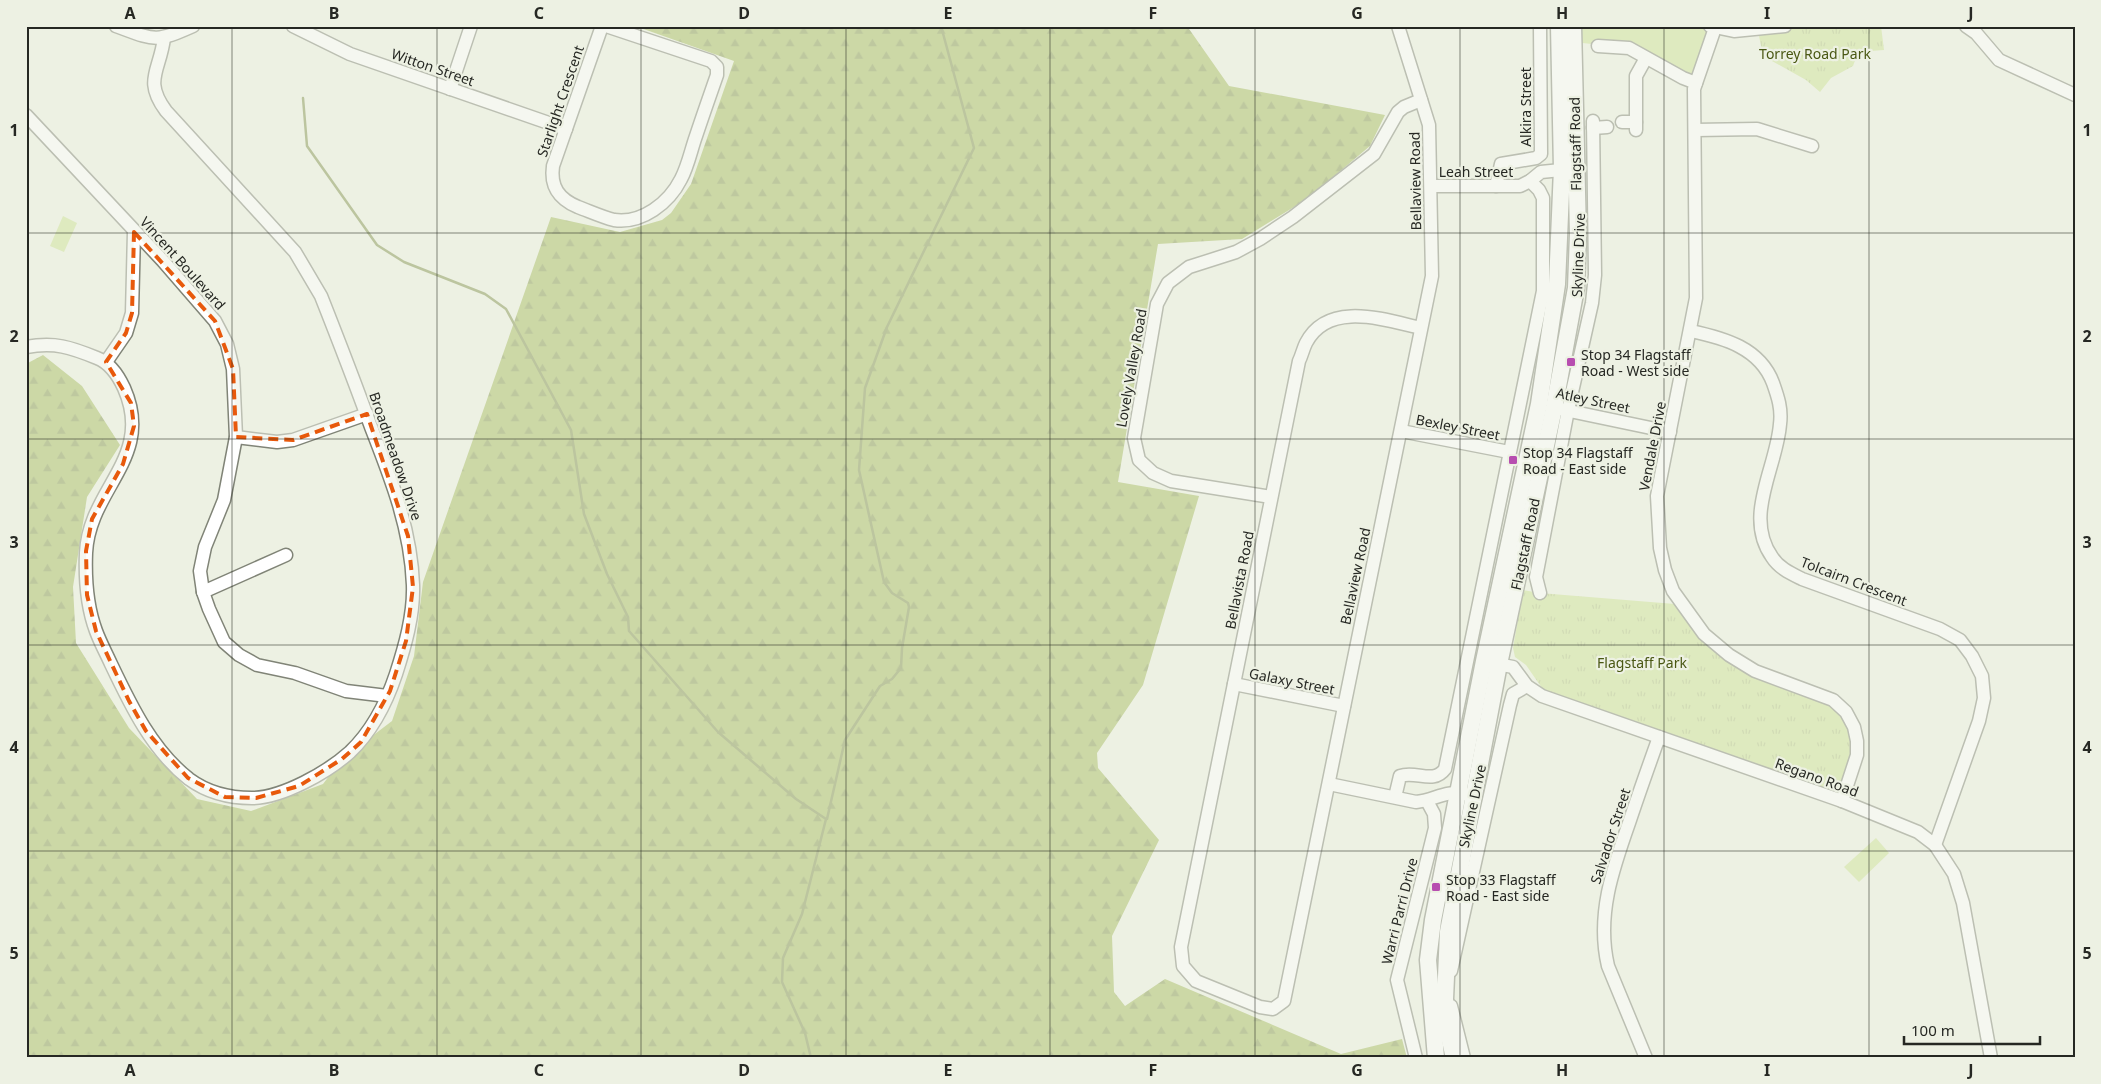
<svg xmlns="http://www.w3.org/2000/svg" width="2101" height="1084" font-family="'Noto Sans',sans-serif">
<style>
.green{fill:#cde293}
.forest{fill:url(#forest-firs)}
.park{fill:url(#park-tufts)}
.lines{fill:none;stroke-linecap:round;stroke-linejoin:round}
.stream{stroke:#80904c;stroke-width:2.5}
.minor-casing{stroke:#808477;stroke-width:15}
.major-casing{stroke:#808477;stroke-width:19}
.minor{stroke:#fff;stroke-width:12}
.major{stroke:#fff;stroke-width:16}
.marked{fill:none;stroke:#e8590c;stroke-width:4;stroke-dasharray:10 6;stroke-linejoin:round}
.grid{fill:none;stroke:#262823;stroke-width:1;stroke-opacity:0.55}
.poi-dot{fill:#b74eb0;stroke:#edf1e3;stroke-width:2}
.labels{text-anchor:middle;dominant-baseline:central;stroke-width:4.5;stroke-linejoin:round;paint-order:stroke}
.park-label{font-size:14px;fill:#4a5814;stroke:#edf1e3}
.street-label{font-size:14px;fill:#262823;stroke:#edf1e3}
.poi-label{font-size:14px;fill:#262823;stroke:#edf1e3;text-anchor:start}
.neatline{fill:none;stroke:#262823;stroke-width:2}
.grid-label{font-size:16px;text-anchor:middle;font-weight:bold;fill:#262823}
</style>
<defs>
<pattern id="forest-firs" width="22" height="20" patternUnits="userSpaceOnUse" patternTransform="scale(1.25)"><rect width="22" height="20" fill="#a4ba5c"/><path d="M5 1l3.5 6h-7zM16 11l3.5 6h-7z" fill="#85974c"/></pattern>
<pattern id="park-tufts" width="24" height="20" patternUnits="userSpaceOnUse" patternTransform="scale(1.25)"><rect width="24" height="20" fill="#cde293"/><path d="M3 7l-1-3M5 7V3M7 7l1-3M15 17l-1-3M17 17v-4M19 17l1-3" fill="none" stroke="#b0c27e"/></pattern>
</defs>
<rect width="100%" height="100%" fill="#edf1e3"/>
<g class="green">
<path d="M1573 26H1785L1715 28 1696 83 1629 48 1573 42Z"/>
<path d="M63 216 77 223 64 252 50 246Z"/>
<path d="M1876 838 1889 853 1859 882 1844 867Z"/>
</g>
<path class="forest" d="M635 26H1187L1229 86 1385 115 1370 146 1307 199 1242 239 1158 244 1118 482 1199 496 1143 685 1097 753 1098 768 1159 840 1112 936 1114 992 1125 1006 1165 979 1341 1054 1402 1039 1407 1058H26V364L43 355 82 386 120 445 87 497 73 587 76 643 129 728 197 799 251 811 323 784 342 759 392 721 414 656 423 582 551 217 620 232 662 220 671 213 691 184 734 61Z"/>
<g class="park">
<path d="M1801 26H1881L1884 50 1858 52 1853 66 1831 78 1820 92 1806 80 1763 56 1758 31Z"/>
<path d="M1523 590 1540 593 1675 604 1704 641 1827 704C1836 711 1843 716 1848 726 1855 740 1849 785 1834 791 1831 792 1829 791 1826 792L1544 691 1526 665 1515 657 1513 648Z"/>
</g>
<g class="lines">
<g class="stream">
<path d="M303 98 307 146 377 245 404 262 485 294 506 309 571 430 584 514 607 574 628 617 629 631 718 732 796 799 826 819 802 914 783 958 782 982 805 1033 811 1058"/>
<path d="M827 819 845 740 880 686 892 679 901 668 902 648 909 607 908 603 892 593 884 582 859 470 865 388 887 327 974 148 941 26"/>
</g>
<defs>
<g id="minor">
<path d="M116 26C154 40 155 43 193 26"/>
<path d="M293 26 350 54 566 129"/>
<path d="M602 26 553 166C550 187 559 199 578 207 589 211 602 217 614 220 642 224 669 203 681 179 688 166 691 150 696 136 703 115 710 95 717 75V67L711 61 606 26"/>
<path d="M1398 26 1429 125 1432 276 1284 1001 1273 1009 1260 1007 1196 981 1183 966 1181 947 1299 361C1302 355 1303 349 1306 343 1328 300 1385 320 1421 328"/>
<path d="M1710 26 1734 31 1785 26"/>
<path d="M1966 26 1976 33 1999 60 2075 95"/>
<path d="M1715 28 1694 89 1696 298 1657 496 1660 548 1665 570 1673 591 1704 634 1729 655 1755 671 1833 700 1846 712 1854 727 1857 741V755L1842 801"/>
<path d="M1598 46 1629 48 1683 78 1696 83"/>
<path d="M450 89 471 26"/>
<path d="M26 115 163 261 215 321 227 344 233 369 236 437 224 500 205 547 200 571 203 592 209 609 224 642 239 655 257 665 295 673 346 691 387 696"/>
<path d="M1622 122H1636"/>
<path d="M1593 128 1607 127"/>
<path d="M1636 130V76L1646 58"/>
<path d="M1695 130 1757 129 1812 146"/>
<path d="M1431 186H1520L1530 181 1541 172 1571 169"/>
<path d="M1496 186 1501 164 1536 158 1541 154 1540 26"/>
<path d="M1691 331C1724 338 1760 348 1773 383 1778 397 1782 409 1780 424 1777 467 1743 516 1772 557 1779 568 1790 573 1802 579L1940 629 1960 640 1972 656 1982 676 1984 698 1979 721 1935 845"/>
<path d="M26 347C55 342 70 347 97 358 110 363 118 375 124 388 155 458 89 488 86 553 85 579 87 607 96 631 100 642 106 653 111 664 131 706 152 750 189 779 208 793 229 798 252 798 282 798 328 772 350 752 372 731 386 704 396 674 405 646 414 615 413 585 411 529 391 478 371 427 355 383 338 339 321 296L295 252 166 111C143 80 160 71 164 38"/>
<path d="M106 362 126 333 132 313 134 232"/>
<path d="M1560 409 1670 432"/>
<path d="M1401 431 1509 452"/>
<path d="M236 437 277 442 293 440 367 414"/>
<path d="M1271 497 1171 481 1153 473 1139 460 1134 438 1157 304 1168 283 1189 267 1236 252 1260 239 1293 217 1374 154 1398 112 1404 107 1421 100"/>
<path d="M203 592 286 555"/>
<path d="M1540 593 1536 577 1568 410 1592 303 1595 275 1593 121"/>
<path d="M1492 663 1513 667 1527 686 1542 696 1842 801 1918 832 1935 845 1954 874 1963 903 1991 1058"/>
<path d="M1234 684 1344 706"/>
<path d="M1329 784 1416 802C1435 800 1445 790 1465 794"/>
<path d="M1395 797 1400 776C1416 770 1433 785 1445 769L1543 291V198L1539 190 1530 181"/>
<path d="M1451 971 1510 705 1513 694 1527 686"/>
<path d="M1451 1006 1464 1058"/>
<path d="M1416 1058 1397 980 1435 828 1434 814 1427 801"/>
<path d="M1646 1058 1608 966C1596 915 1613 868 1630 820 1639 793 1649 765 1659 737"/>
</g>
<g id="major">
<path d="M1436 1058 1428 960 1433 920 1484 661 1539 404 1557 284 1562 169 1559 26"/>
<path d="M1454 1058 1447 1027 1445 999 1448 932 1499 664 1554 408 1576 288 1578 234 1573 26"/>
</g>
</defs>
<use href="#minor" class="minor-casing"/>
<use href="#major" class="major-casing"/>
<use href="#minor" class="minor"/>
<use href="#major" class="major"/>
</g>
<path d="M0 0H2101V1084H0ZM134 232 215 321 233 369 236 437 293 440 367 414 408 536 413 587 406 641 390 691 361 742 342 759 299 786 256 798 225 797 188 778 146 731 129 701 96 631 87 595 86 551 92 519 123 464 134 426 131 403 106 362 126 333 132 313Z" fill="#edf1e3" fill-opacity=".55" fill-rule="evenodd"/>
<path class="marked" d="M134 232 215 321 233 369 236 437 293 440 367 414 408 536 413 587 406 641 390 691 361 742 342 759 299 786 256 798 225 797 188 778 146 731 129 701 96 631 87 595 86 551 92 519 123 464 134 426 131 403 106 362 126 333 132 313Z"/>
<path class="grid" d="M232 26V1058M437 26V1058M641 26V1058M846 26V1058M1050 26V1058M1255 26V1058M1460 26V1058M1664 26V1058M1869 26V1058M26 233H2075M26 439H2075M26 645H2075M26 851H2075"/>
<g class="poi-dot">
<rect x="1566" y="357" width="10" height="10" rx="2.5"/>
<rect x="1508" y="455" width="10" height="10" rx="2.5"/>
<rect x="1431" y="882" width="10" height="10" rx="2.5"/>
</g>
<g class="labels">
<g class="park-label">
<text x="1815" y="53">Torrey Road Park</text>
<text x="1642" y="662">Flagstaff Park</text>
</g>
<g class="street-label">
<text transform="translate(433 67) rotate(19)">Witton Street</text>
<text transform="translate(560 101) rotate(-71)">Starlight Crescent</text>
<text transform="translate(1525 107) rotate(-90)">Alkira Street</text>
<text transform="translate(1575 144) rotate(-91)">Flagstaff Road</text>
<text x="1476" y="171">Leah Street</text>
<text transform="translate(1415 181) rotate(-91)">Bellaview Road</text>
<text transform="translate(1578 255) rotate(-88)">Skyline Drive</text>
<text transform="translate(183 263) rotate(48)">Vincent Boulevard</text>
<text transform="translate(1131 368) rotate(-80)">Lovely Valley Road</text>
<text transform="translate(1593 400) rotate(12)">Atley Street</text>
<text transform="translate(1458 427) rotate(11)">Bexley Street</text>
<text transform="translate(1652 446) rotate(-79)">Vendale Drive</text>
<text transform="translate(396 456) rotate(71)">Broadmeadow Drive</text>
<text transform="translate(1525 544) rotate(-78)">Flagstaff Road</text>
<text transform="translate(1355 576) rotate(-78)">Bellaview Road</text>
<text transform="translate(1239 580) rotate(-79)">Bellavista Road</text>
<text transform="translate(1854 581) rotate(21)">Tolcairn Crescent</text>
<text transform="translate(1292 681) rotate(11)">Galaxy Street</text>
<text transform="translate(1817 777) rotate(20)">Regano Road</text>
<text transform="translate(1472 806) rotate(-78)">Skyline Drive</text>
<text transform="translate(1610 836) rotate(-72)">Salvador Street</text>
<text transform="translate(1399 911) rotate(-76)">Warri Parri Drive</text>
</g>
<g class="poi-label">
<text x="1581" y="354">Stop 34 Flagstaff<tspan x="1581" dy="16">Road - West side</tspan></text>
<text x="1523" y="452">Stop 34 Flagstaff<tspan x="1523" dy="16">Road - East side</tspan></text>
<text x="1446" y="879">Stop 33 Flagstaff<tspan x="1446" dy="16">Road - East side</tspan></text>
</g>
</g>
<rect width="2101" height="1084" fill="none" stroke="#edf1e3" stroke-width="55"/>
<path d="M1904 1036v8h136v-8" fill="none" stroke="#262823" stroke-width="2.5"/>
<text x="1911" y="1036" font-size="15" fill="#262823" stroke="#edf1e3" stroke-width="4" paint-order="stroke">100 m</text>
<rect x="28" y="28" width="2046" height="1028" class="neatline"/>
<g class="grid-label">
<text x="130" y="19">A</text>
<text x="334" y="19">B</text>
<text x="539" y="19">C</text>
<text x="744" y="19">D</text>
<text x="948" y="19">E</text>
<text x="1153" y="19">F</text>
<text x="1357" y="19">G</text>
<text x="1562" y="19">H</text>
<text x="1767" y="19">I</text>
<text x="1971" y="19">J</text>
<text x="14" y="136">1</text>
<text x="2087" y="136">1</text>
<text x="14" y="342">2</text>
<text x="2087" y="342">2</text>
<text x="14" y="548">3</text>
<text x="2087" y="548">3</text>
<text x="14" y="753">4</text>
<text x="2087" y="753">4</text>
<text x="14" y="959">5</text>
<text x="2087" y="959">5</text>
<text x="130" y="1076">A</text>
<text x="334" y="1076">B</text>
<text x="539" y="1076">C</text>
<text x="744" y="1076">D</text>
<text x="948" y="1076">E</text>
<text x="1153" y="1076">F</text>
<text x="1357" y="1076">G</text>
<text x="1562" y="1076">H</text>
<text x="1767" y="1076">I</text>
<text x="1971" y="1076">J</text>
</g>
</svg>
